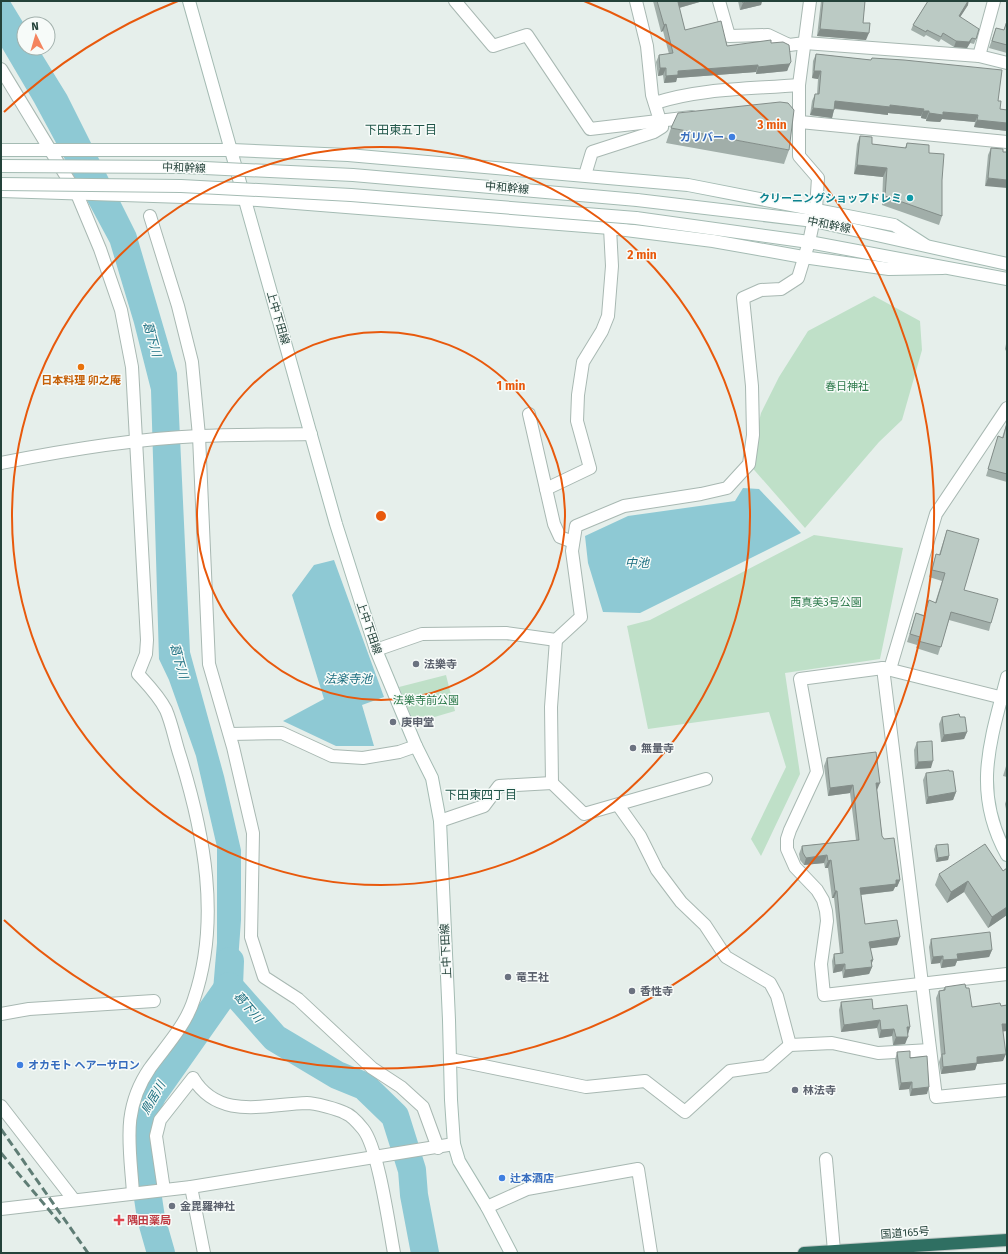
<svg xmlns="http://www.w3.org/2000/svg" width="1008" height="1254" font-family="'Fira Sans','Noto Sans JP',sans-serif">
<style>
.green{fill:#bfe0c8}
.water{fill:#8ec9d4}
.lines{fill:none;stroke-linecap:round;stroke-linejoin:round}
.river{stroke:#8ec9d4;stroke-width:28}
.street-casing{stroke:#a8b8b2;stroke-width:14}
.secondary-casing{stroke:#a4bbb3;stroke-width:14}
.highway-casing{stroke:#c2cac8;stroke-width:14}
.street{stroke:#fff;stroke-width:12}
.secondary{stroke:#fff;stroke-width:12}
.highway{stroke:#2f6f62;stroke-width:12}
.rail{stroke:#5f7d75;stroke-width:3;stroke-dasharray:8 4;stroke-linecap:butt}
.secondary-bridge-casing{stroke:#a4bbb3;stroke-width:14;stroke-linecap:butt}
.secondary-bridge{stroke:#fff;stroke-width:12}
.wall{fill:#a1aea9}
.shaded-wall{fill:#838d89}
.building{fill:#bbcac4;stroke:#838d89}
.ring{fill:none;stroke:#e8590c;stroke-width:2}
.shop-dot{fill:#3f7fe0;stroke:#f7fbf9;stroke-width:1.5}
.culture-dot{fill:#0f9aa8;stroke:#f7fbf9;stroke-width:1.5}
.food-dot{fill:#e8710a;stroke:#f7fbf9;stroke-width:1.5}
.worship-dot{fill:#6b7280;stroke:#f7fbf9;stroke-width:1.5}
.health-dot{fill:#e0444e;stroke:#f7fbf9;stroke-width:1.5}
.labels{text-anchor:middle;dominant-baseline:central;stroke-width:3;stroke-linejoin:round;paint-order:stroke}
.shop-label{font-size:11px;font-weight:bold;fill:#366cbe;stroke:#f7fbf9;text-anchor:start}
.street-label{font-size:11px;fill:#24423a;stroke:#f7fbf9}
.culture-label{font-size:11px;font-weight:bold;fill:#0d838f;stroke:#f7fbf9;text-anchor:end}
.food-label{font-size:11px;font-weight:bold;fill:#c56008;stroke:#f7fbf9}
.park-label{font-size:11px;fill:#2d7a4b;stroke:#f7fbf9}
.worship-label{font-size:11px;font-weight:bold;fill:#5b616d;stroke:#f7fbf9;text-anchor:start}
.health-label{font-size:11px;font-weight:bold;fill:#be3a42;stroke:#f7fbf9;text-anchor:start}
.neighbourhood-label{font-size:12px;fill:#1f5548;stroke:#f7fbf9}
.water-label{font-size:12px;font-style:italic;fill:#1c6f80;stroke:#f7fbf9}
.centre{fill:#e8590c;stroke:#f7fbf9;stroke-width:2}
.ring-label{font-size:12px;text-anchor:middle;font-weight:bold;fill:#e8590c;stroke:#f7fbf9;stroke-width:3;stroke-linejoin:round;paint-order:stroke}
</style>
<rect width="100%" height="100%" fill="#e6efeb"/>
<g class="green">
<path d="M874 296 920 321 922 350 902 420 879 442 805 528 749 464 761 413 779 377 808 331Z"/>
<path d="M814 535 903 548 880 659 785 673 800 774 761 856 751 839 786 767 769 712 648 729 627 626 650 620Z"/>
<path d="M446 675 455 711 414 723 399 687Z"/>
</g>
<g class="water">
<path d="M1 1H10L24 24V48H38L67 95 136 233 177 373 190 652 224 776 241 850V920L237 975 244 992 226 1005 213 990 217 943V847L196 756 169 680 159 659 151 390 134 323 110 243 34 102 1 46Z"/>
<path d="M743 488 759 489 801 533 640 613 603 612 588 563 585 536 628 516 735 501Z"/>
<path d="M334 560 384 697 362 705 374 746H336L283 721 324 699 292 595 314 565Z"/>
</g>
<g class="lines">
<g class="river">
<path d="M230 961 229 986 275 1038 337 1075 364 1086 395 1116 412 1170 414 1195 425 1253"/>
<path d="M161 1253 151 1218 141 1151V1117L153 1094 229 986"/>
</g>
<defs>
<g id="street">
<path d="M455 1 493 46 527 35 590 129 692 117"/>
<path d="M719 1 729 36 768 35 789 45 805 43 979 56 1007 63"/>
<path d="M979 56 994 1"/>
<path d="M1 69 77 194 100 249 121 310 132 367 147 640 146 654 138 674C148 685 159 696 166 710 172 724 175 741 180 756 204 833 221 920 194 999 186 1025 166 1046 150 1068 121 1110 130 1146 133 1193"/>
<path d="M655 103C701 88 752 89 799 85"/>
<path d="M800 122 1007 142"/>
<path d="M585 175 592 152 654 132 662 127 652 95 647 46 636 1"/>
<path d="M150 216 178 306 192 362 199 436 209 664 233 747 253 833 251 937 264 977 298 999 372 1068 401 1087 423 1107 438 1148"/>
<path d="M529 414 554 524 560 537 573 542"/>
<path d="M1 463C66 450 132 439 199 436 236 434 274 435 311 434"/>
<path d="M546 489 590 468 577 421 578 395 583 362 602 331 608 316 612 266 610 228"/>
<path d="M556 640 551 707 552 783 584 814 706 779"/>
<path d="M376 650 422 634 506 633 556 640 581 617 572 551 576 526 624 506 701 494 727 488 749 464 753 435 752 386 743 298 761 290 781 289 798 278 809 242 816 209 818 178 799 156V85L810 1"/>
<path d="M883 668 936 1097 1007 1090"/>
<path d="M890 669 936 514 1007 408"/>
<path d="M1007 699 883 668 800 679 817 772 790 830 787 839V849L795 867 817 890 823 900 826 911 827 921 821 964 824 995 1007 974"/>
<path d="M230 734 282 733 332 756 363 758 399 752 416 746"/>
<path d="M618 805 640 836 657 870 681 902 705 925 726 957 770 983 777 996 790 1045"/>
<path d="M440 821 484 806 499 786 552 783"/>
<path d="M1 1014 29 1009 154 1001"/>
<path d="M450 1059 586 1087 645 1081 685 1112 730 1071 766 1066 790 1045 832 1043 878 1053 930 1050"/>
<path d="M1 1106 74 1200"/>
<path d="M826 1159 834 1251"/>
<path d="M191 1187 204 1253"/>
<path d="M164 1190 156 1136 160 1120 193 1078C219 1121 266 1104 307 1103 314 1103 338 1109 345 1113 351 1115 359 1124 363 1129 378 1147 389 1226 394 1253"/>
<path d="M487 1207 527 1189 638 1169 651 1253"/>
<path d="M1 1209 191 1187 454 1144"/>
</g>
<g id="secondary">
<path d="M189 1 336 524 376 650 416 746 432 778 440 821 449 1020 451 1100 454 1144 459 1161 487 1207 511 1253"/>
<path d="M1 150H232L348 155 688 185 894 225 925 245"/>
<path d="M1 191 245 199 610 228 713 241 803 257 889 269 943 268"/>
<path d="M637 200 814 221 1007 264"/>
<path d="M636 218 809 242 1007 279"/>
<path d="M1007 677C990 742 972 792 1007 855"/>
</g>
<path id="highway" d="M804 1253 1007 1240"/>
</defs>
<use href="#street" class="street-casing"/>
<use href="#secondary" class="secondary-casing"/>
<use href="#highway" class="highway-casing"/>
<use href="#street" class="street"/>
<use href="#secondary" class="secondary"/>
<use href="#highway" class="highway"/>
<g class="rail">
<path d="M1 1129 88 1253"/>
<path d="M1 1153 60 1223"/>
</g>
<defs>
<g id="secondary-bridge">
<path d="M1 166 184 167 353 175 637 200"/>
<path d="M1 184 181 186 351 195 636 218"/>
</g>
</defs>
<use href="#secondary-bridge" class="secondary-bridge-casing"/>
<use href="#secondary-bridge" class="secondary-bridge"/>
</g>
<g class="wall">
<path d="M653 1H703L679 8 685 30 727 46 771 43 788 69 787 71 756 74V72L677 78 676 82 664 83 663 75 658 76 656 62 659 55 669 54 663 31 661 32Z"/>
<path d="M738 1H762L761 5 740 10Z"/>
<path d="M821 1H865L863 23 866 40 817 36Z"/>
<path d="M928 1H969L968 5 960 17 976 39 974 44 970 43 967 48 954 47 941 39 939 42 926 35 924 37 911 30 913 25Z"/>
<path d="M1007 19V53L989 48 996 28 1004 30Z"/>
<path d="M816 54 871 60 872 58 998 101 1000 109 1007 110V131L974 127 975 122 942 119 940 122 926 121V119L921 118V116L888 113V115L834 109 832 118 810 115 812 101 815 94H817L818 79 812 78 813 61Z"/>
<path d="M671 128 789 150 784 164 666 143Z"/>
<path d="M860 136 872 144 905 148 907 143 929 153 942 180V216L939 225 882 205 883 177 854 174 857 144Z"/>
<path d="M991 148 1003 149 985 186 988 155Z"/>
<path d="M1007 339V353L1005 349Z"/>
<path d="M1007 422V482L986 476 998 436 1002 438Z"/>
<path d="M947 530 964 590 991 623 989 631 949 620 938 655 916 648 917 645 907 642 916 613 924 615 929 600 935 603 942 581 929 577 936 554 939 555Z"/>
<path d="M942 717H960L967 732 964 739 941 742 939 724Z"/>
<path d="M917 742 931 768 915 769 914 750Z"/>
<path d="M827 758 877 790 882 836 900 880 897 887H895L893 891 861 895 865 924 897 945 870 948 873 960 872 963V967L869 974 843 978 842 971 833 973 832 961 834 954 840 953 834 898H832L828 868H825L824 863 804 865 800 860 799 854 802 846 856 840 850 793 828 796 824 766Z"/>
<path d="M1007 763V777L1003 776Z"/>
<path d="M926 773 956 792 953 800 926 804 923 780Z"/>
<path d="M1007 798V814L1005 804Z"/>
<path d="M936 845 949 856 948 860 936 862 934 849Z"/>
<path d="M1007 868V915L988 928 964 892 947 903 935 885 939 874 1003 871Z"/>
<path d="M931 939 992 950 989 957 957 961 955 966 941 968 940 963 931 964 929 947Z"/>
<path d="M945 987 966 988 972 1007 1001 1006 1007 1005V1031H1003V1061L977 1064 975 1070 941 1074 939 1062 941 1056 936 998 939 991 943 990Z"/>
<path d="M841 1002 873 1009 910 1027 905 1044 893 1045 892 1036 879 1038 877 1028 841 1032 839 1010Z"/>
<path d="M897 1052 910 1058 927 1094 910 1096 909 1089 899 1090 895 1060Z"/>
</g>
<g class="shaded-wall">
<path d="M680 1H703L675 9 678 2Z"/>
<path d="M749 1H762L761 5 740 10 743 3Z"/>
<path d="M968 1V5L957 22 959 16Z"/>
<path d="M666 24 663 31 661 32 664 25Z"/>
<path d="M820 29 869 33 866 40 817 36Z"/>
<path d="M972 38 970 43 967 48 954 47 956 41Z"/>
<path d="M791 62 787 71 756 74 758 67Z"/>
<path d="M758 65 756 72 677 78 676 82 664 83 666 76 678 71Z"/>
<path d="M660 68H666L663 75 658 76Z"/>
<path d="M814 71H821L818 79 812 78Z"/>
<path d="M835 101 890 105 924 109 921 116 888 113V115L832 108Z"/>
<path d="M813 108 834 110 832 118 810 115Z"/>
<path d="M923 111H929L926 119 921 118Z"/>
<path d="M943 112 978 115 975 122 942 119 940 122 926 121 929 113Z"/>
<path d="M977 120 1007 123V131L974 127Z"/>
<path d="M857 165 887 168 883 177 854 174Z"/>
<path d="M988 178 1007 180V188L985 186Z"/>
<path d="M967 732 964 739 941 742 944 735Z"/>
<path d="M933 761 931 768 915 769 918 762Z"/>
<path d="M876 783H880L877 790 873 791Z"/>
<path d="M853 785 850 793 828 796 830 788Z"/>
<path d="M956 792 953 800 926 804 928 797Z"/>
<path d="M827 855 824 863 804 865 806 858Z"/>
<path d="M949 856 948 860 936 862 938 858Z"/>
<path d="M831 860 828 868H825L828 861Z"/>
<path d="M896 880H900L897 887H895L893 891 858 895 860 888Z"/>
<path d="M968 881 964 892 947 903 951 892Z"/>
<path d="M835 891H837L834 898H832Z"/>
<path d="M1007 907V915L988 928 992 917Z"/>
<path d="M900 937 897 945 866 949 869 942Z"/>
<path d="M992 950 989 957 957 961 955 966 941 968 943 960 957 954Z"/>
<path d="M943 956 940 963 931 964 933 957Z"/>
<path d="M871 960H873L870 967H872L869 974 843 978 845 970Z"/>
<path d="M845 964 842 971 833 973 835 965Z"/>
<path d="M880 1020 877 1028 841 1032 844 1025Z"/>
<path d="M1002 1024H1007V1031L1000 1032Z"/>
<path d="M907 1027H910L908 1034Z"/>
<path d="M894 1029 892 1036 879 1038 881 1030Z"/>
<path d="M896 1037H908L905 1044 893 1045Z"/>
<path d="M1006 1054 1003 1061 977 1064 975 1070 941 1074 943 1067 977 1057Z"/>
<path d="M912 1082 909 1089 899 1090 901 1083Z"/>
<path d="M929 1087 927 1094 910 1096 912 1089Z"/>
</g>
<g class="building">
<path d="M657 1H680L678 2 685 30 721 21 727 46 771 40V43L783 42 789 45 791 62 789 64 777 65 758 67V65L678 71V75L666 76V68H660L659 55 673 53 666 24 664 25Z"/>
<path d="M742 1H749L743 3Z"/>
<path d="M823 1H865L863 23H870L869 33 820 29Z"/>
<path d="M928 1H968L959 16 979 29 976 39 972 38 969 42 956 41 943 33 941 37 927 30 926 32 913 25Z"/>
<path d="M1007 21V45L992 41 996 28 1004 30Z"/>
<path d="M816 54 871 60 872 58 904 60 1002 70 998 101H1001L1000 109 1007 110V123L977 120 978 115 943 112V115L929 113V111H923L924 109 890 105V107L835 101 834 110 813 108 815 94H819L821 71H814Z"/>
<path d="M780 102 788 103 794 110 789 150 671 128 678 113Z"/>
<path d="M860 136 872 137V144L906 148 907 143 929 145V153L944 154 942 180V216L885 196 887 168 857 165Z"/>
<path d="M991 148 1003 149V152H1007V180L988 178Z"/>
<path d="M1007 423V474L988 469 998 436 1003 438Z"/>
<path d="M947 530 979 539 964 590 998 599 991 623 951 612 941 647 918 641 920 637 910 634 916 613 924 616 929 600 936 603 945 573 932 570 936 554 940 555Z"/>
<path d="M959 714 960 717H965L967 732 944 735 942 717Z"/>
<path d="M932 741 933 761 918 762 917 742Z"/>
<path d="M876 752 880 783H876L882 836 884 839 894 838 900 880H896V884L860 888 865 924 897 920 900 937 869 942 873 960H871L872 967 845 970V964L835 965 834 954 843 953 837 891H835L831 860 828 861 827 855 806 858 803 853 802 846 859 840 853 785 830 788 827 758Z"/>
<path d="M949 770V771H953L956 792 928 797 926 773Z"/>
<path d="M948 844 949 856 938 858 936 845Z"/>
<path d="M985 844 1003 871 1007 868V907L992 917 968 881 951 892 939 874Z"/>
<path d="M990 932 992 950 957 954 958 959 943 960V956L933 957 931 939Z"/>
<path d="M965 984 966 988H969L972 1007 1000 1003 1001 1006 1007 1005V1024H1002L1006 1054 977 1057V1063L943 1067 942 1054H945L939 991 945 990V987Z"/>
<path d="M872 999 873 1009 907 1005 910 1027H907L908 1037H896L894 1029 881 1030 880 1020 844 1025 841 1002Z"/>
<path d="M910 1051V1058L927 1056 929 1087 912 1089V1082L901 1083 897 1052Z"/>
</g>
<g class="ring">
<circle cx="381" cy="516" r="184"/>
<circle cx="381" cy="516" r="369"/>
<path d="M4 112A553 553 0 0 1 178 1M584 1A553 553 0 1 1 4 920"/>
</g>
<g class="shop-dot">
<circle cx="732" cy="137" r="4"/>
<circle cx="20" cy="1065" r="4"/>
<circle cx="502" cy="1178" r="4"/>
</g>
<circle class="culture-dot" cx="910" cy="198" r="4"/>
<circle class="food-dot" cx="81" cy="367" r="4"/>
<g class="worship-dot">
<circle cx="416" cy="664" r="4"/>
<circle cx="393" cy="722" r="4"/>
<circle cx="633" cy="748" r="4"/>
<circle cx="508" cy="977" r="4"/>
<circle cx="632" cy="991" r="4"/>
<circle cx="795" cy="1090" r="4"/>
<circle cx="172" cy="1206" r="4"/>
</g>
<path class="health-dot" d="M117 1214h4v4h4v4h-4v4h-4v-4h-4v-4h4z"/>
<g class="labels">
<g class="shop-label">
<text x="724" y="137" text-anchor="end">ガリバー</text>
<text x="28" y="1065">オカモト ヘアーサロン</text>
<text x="510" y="1178">辻本酒店</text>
</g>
<g class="street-label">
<text transform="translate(184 168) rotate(2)">中和幹線</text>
<text transform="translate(507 188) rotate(5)">中和幹線</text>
<text transform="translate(829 225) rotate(11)">中和幹線</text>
<text transform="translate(278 318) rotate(74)">上中下田線</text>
<text transform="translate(369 628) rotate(71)">上中下田線</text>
<text transform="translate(446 951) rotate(-93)">上中下田線</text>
<text transform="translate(905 1233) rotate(-4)">国道165号</text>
</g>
<g class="culture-label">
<text x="902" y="198">クリーニングショップドレミ</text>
</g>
<g class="food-label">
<text x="81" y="380">日本料理 卯之庵</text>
</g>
<g class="park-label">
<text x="847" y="386">春日神社</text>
<text x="826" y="602">西真美3号公園</text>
<text x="426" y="700">法樂寺前公園</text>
</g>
<g class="worship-label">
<text x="424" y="664">法樂寺</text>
<text x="401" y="722">庚申堂</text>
<text x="641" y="748">無量寺</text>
<text x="516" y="977">竜王社</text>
<text x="640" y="991">香性寺</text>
<text x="803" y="1090">林法寺</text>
<text x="180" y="1206">金毘羅神社</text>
</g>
<g class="health-label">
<text x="127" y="1220">隅田薬局</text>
</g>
<g class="neighbourhood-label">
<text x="401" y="130">下田東五丁目</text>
<text x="481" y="795">下田東四丁目</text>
</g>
<g class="water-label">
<text transform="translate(152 339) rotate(74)">葛下川</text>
<text x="637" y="563">中池</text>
<text transform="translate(179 661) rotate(74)">葛下川</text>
<text x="348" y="679">法楽寺池</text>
<text transform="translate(248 1007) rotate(49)">葛下川</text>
<text transform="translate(153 1098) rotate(-60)">鳥居川</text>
</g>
</g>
<circle cx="381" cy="516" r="6" class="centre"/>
<g class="ring-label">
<text x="772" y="129">3 min</text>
<text x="642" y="259">2 min</text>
<text x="511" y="390">1 min</text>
</g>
<rect width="1008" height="1254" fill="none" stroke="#24423a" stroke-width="4"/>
<g transform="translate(36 36) rotate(355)"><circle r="19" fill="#f7fbf9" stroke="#a3b1ad"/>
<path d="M0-3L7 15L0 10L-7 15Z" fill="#f4845f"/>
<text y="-6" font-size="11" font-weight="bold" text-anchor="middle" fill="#24423a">N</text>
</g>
</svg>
